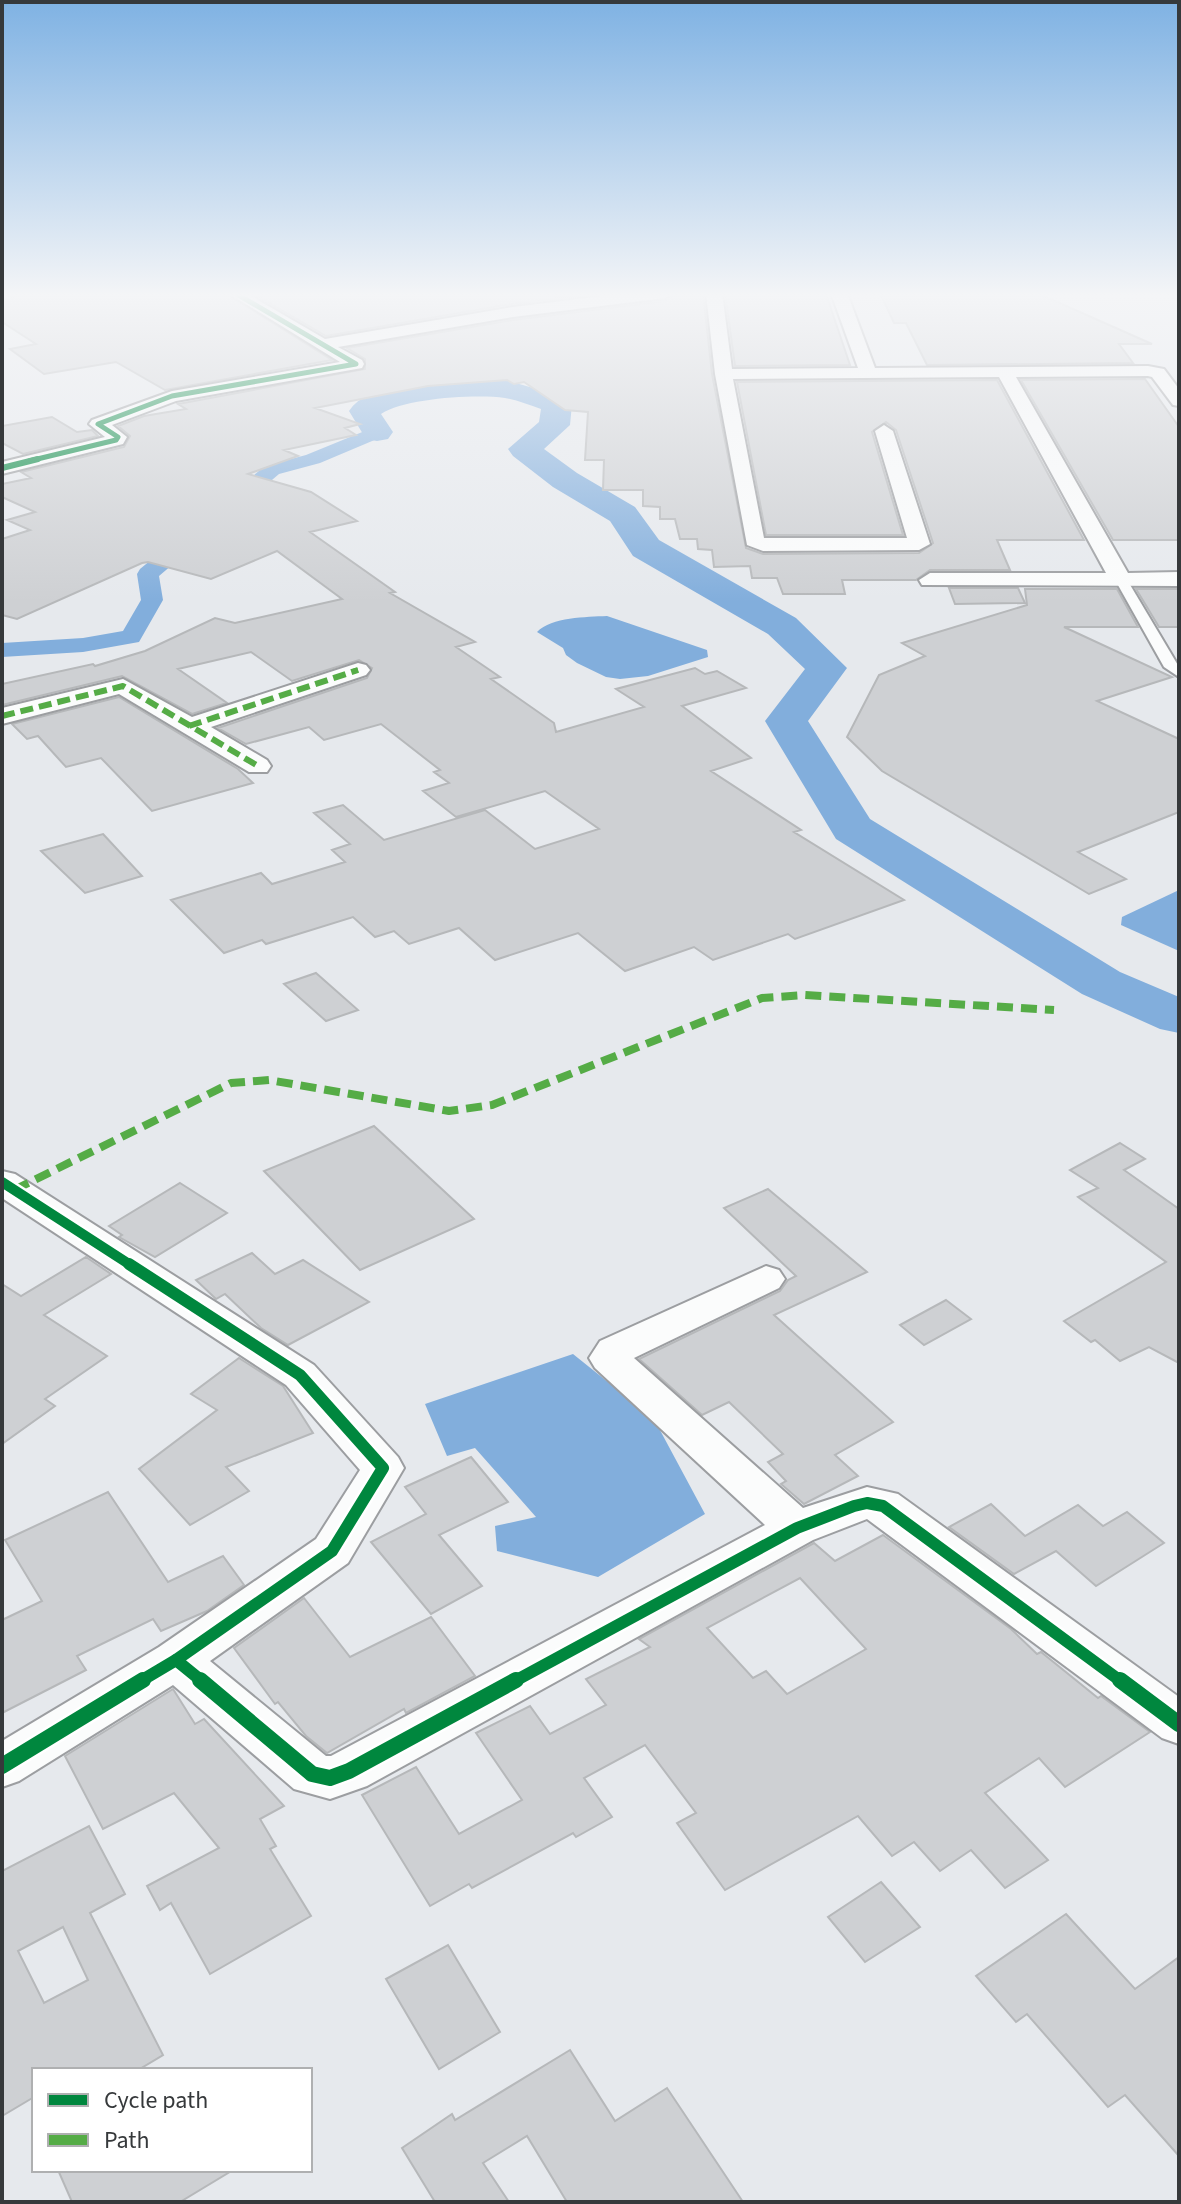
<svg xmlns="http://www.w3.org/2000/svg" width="1181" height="2204" font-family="'Source Sans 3',sans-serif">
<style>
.water{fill:#82aedc}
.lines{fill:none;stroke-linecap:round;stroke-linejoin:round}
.canal{fill:#82aedc;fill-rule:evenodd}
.river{fill:#82aedc;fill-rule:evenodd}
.building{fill:#ced0d3;stroke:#b6b8ba;stroke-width:2;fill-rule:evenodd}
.lane-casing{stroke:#9c9ea1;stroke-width:4}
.street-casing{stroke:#9c9ea1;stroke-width:4}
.lane{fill:#fbfcfc;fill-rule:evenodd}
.street{fill:#fbfcfc;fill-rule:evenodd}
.quiet-far2{stroke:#55ac46;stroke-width:5;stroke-dasharray:10 5;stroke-linecap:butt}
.quiet-far1{stroke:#55ac46;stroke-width:6;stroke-dasharray:13 6;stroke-linecap:butt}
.quiet{stroke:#55ac46;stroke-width:8;stroke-dasharray:16 8;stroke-linecap:butt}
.cycleway-far4-casing{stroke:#fff;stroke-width:8}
.cycleway-far3-casing{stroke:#fff;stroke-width:9}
.cycleway-far2-casing{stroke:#fff;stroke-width:15}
.cycleway-far1-casing{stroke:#fff;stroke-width:17}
.cycleway-casing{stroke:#fff;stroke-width:21}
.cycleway-far4{stroke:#00873e;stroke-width:5}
.cycleway-far3{stroke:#00873e;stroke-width:6}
.cycleway-far2{stroke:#00873e;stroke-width:10}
.cycleway-far1{stroke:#00873e;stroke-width:12}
.cycleway{stroke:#00873e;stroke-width:16}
</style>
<rect width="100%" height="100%" fill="#e6e9ed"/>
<g class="water">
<path d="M607 616 707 650 708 657 648 676 620 679 606 677 577 663 566 655 563 648 537 632C552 617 586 617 607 616Z"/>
<path d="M1179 890V951L1121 925 1122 917Z"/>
<path d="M573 1354 654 1419 705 1514 598 1577 497 1551 495 1526 536 1517 475 1448 447 1456 425 1404Z"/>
</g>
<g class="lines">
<path class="canal" d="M377 426 386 432 384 436 320 463 279 474 159 576 163 600 139 642 83 652 2 657V643L83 638 123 631 141 600 137 574 140 569 265 466 306 455Z"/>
<path class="river" d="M505 380 568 398 572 404 570 425 544 449 577 473 635 507 659 540 796 618 847 668 808 721 870 819 1120 972 1179 997V1033L1160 1029 1082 994 836 839 765 721 805 669 768 634 633 556 610 521 553 487 513 456 508 449 539 422 541 409C529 405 517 400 505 398 476 394 405 398 381 414L393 432 388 439 377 441 366 439 349 411C374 374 464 381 505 380Z"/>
</g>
<g class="building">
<path d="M4 293H225L332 360 165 390 116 362 44 374 10 349 36 344 2 322V300L13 298Z"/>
<path d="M252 293H601L512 304 326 336Z"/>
<path d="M675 293H703L712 374 746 548 763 554 919 553 933 543 896 430 886 422 872 432 903 535H766L737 382 997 380 1084 540H997L1010 570H930L916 580H842L845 594H783L777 578H752L750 566 714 567 712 550 698 549 697 539H680L675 519H660V507L643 506V490H603L604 460H585L588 412 565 410 524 382 514 384 507 380 428 386 315 408 360 424 345 428 356 435 284 450 298 456 248 474 311 492 357 521 310 532 395 592 390 593 475 642 456 647 500 677 491 679 554 723 556 732 644 707 616 689 695 668 705 674 717 671 746 688 682 706 751 758 711 771 801 830 794 832 904 900 795 939 788 934 713 960 694 947 625 971 578 933 495 960 459 928 409 944 394 931 375 937 353 917 266 944 262 940 224 953 171 900 261 873 272 884 345 862 332 850 350 844 314 813 343 805 384 840 485 810 535 849 599 829 545 791 456 817 423 791 449 783 434 772 440 770 381 724 324 740 309 727 246 744 218 728 367 678 372 668 359 660 292 681 251 652 178 669 227 703 192 714 122 676 2 705V684L93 664 95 666 145 651 215 618 235 623 342 599 277 551 211 579 148 562 142 563 17 619 2 615V539L30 530 7 520 35 512 2 497V484L31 478 21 472 124 447 130 436 118 426 144 416 186 409 178 404 365 369V359L347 348 513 320 665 301Z"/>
<path d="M725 293 826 294 850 365 735 366Z"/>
<path d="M880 293H1037L1152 344H1119L1133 363 927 365 906 323H894Z"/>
<path d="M1145 379 1179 427V540H1113L1021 380Z"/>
<path d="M52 417 77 432 92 430 98 436 23 454 2 443V426Z"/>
<path d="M949 588H1018L1025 603 955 604Z"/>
<path d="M1025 589H1117L1138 627H1064L1172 677 1097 701 1179 739V812L1078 852 1126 879 1089 894 882 771 847 737 879 675 925 656 902 643 1027 605Z"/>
<path d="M1136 589H1179V627H1159Z"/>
<path d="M119 697 238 769 253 783 152 811 101 758 66 767 38 736 27 739 12 724Z"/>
<path d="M103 834 142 876 85 893 41 851Z"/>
<path d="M316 973 358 1010 326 1021 284 984Z"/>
<path d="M374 1126 474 1219 360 1270 264 1171Z"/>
<path d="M1120 1143 1145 1159 1124 1170 1179 1209V1363L1149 1347 1120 1361 1095 1340 1091 1342 1064 1321 1166 1262 1078 1197 1098 1188 1070 1170Z"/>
<path d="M180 1183 227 1213 155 1257 119 1237 122 1235 109 1226Z"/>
<path d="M768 1189 867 1272 774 1315 893 1422 835 1455 858 1476 804 1504 781 1484 786 1481 768 1462 783 1454 729 1402 702 1415 639 1359 780 1291 788 1280 796 1276 724 1208Z"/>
<path d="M252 1253 275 1274 303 1260 369 1302 288 1345 261 1328 225 1294 216 1299 196 1280Z"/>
<path d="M86 1257 111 1274 44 1315 107 1356 45 1399 55 1406 2 1444V1284L21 1296Z"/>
<path d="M946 1300 971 1319 924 1345 900 1325Z"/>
<path d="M239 1358 283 1386 313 1433 226 1467 249 1491 190 1525 139 1469 217 1410 191 1394Z"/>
<path d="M471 1457 508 1502 439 1535 482 1586 431 1614 371 1542 426 1514 405 1487Z"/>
<path d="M108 1492 168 1582 223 1556 244 1585 207 1611 161 1631 153 1619 77 1656 86 1670 2 1713V1620L42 1601 5 1540Z"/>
<path d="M991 1504 1025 1536 1078 1505 1103 1526 1127 1512 1164 1543 1096 1586 1056 1551 1014 1574 949 1527Z"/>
<path d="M883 1535 1011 1629 1037 1654 1041 1652 1098 1698 1101 1696 1150 1732 1065 1787 1039 1758 985 1793 1048 1860 1005 1888 971 1850 940 1871 914 1842 892 1856 858 1816 725 1890 677 1823 696 1813 645 1745 584 1778 612 1817 576 1837 573 1833 472 1888 469 1884 430 1906 362 1795 416 1767 459 1834 522 1800 476 1733 530 1706 550 1734 606 1705 586 1679 650 1647 639 1639 814 1543 835 1561ZM800 1578 866 1649 787 1694 766 1671 753 1678 707 1628Z"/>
<path d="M304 1598 350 1657 431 1617 475 1676 406 1713 404 1709 327 1753 306 1736 278 1702 275 1704 234 1648Z"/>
<path d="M173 1689 195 1724 204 1719 284 1806 260 1819 276 1846 270 1849 311 1916 210 1974 171 1903 160 1910 147 1886 219 1848 174 1793 103 1829 65 1756Z"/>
<path d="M89 1826 125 1894 90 1913 163 2055 138 2070H34V2097L2 2116V1871ZM63 1927 88 1980 44 2003 18 1951Z"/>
<path d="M881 1882 920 1927 865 1962 828 1917Z"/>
<path d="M1066 1914 1135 1989 1179 1957V2156L1125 2095 1108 2107 1027 2014 1016 2022 976 1976Z"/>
<path d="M448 1945 500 2032 439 2069 386 1979Z"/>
<path d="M570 2050 615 2121 667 2088 743 2202H567L527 2136 483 2163 509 2202H435L402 2148 452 2114 455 2120Z"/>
<path d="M58 2170H233L180 2202H72Z"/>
</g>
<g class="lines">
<defs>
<path id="lane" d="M1120 575 1126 578 1179 667V677L1164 667 1114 578Z"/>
<g id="street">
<path d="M228 293H246L325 339 513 307 627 293H672L665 298 513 317 338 347 362 360 364 364 362 368 176 401 112 425 127 437 123 444 2 474V462L105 437 89 424 92 420 172 391 340 362Z"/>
<path d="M706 293H722L732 369 858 368 831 293H847L875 368 1148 366 1164 369 1179 389V406L1173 405 1152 377 1148 376 1016 377 1128 573 1179 572V586L922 585 919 580 930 573H1106L999 377 733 379 764 538H907L875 431 884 425 893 431 930 544 919 550 763 551 747 545 715 374Z"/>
<path d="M358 663 366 665 370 670 366 675 211 727 267 760 271 766 267 772H249L119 694 2 724V708L123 679 192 717Z"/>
<path d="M2 1171 15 1174 314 1365 398 1457 404 1468 348 1563 210 1661 326 1756H331L765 1525 595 1368 589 1358 600 1341 766 1266 779 1270 785 1279 779 1288 634 1358 803 1508 867 1487 898 1494 1179 1697V1744L1162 1738 867 1519 813 1540 367 1786 330 1799 294 1789 173 1685 19 1781 2 1787V1741L159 1647 316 1539 360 1470 286 1385 2 1198Z"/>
</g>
</defs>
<use href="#lane" class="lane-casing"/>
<use href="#street" class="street-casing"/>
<use href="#lane" class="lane"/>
<use href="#street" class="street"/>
<path class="quiet-far2" d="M354 671 358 670"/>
<g class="quiet-far1">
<path d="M2 716 123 686 258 766"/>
<path d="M189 726 358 670"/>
</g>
<path class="quiet" d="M14 1190 231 1083 269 1080 449 1111 492 1105 762 998 805 995 1054 1010"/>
<defs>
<path id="cycleway-far4" d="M29 461 116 440 118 437 98 424 172 396 356 364 235 293"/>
<path id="cycleway-far3" d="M2 468 38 459"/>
<path id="cycleway-far2" d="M2 1182 132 1266"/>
<g id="cycleway-far1">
<path d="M129 1264 300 1375 383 1468 332 1551 176 1660"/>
<path d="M139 1682 176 1660 203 1682"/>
<path d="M513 1682 797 1528 854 1506 867 1503 883 1506 1122 1682"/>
</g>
<g id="cycleway">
<path d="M200 1680 312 1774 330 1778 349 1771 516 1680"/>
<path d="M1120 1680 1179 1724"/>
<path d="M2 1766 143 1680"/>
</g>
</defs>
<use href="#cycleway-far4" class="cycleway-far4-casing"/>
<use href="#cycleway-far3" class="cycleway-far3-casing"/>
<use href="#cycleway-far2" class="cycleway-far2-casing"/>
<use href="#cycleway-far1" class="cycleway-far1-casing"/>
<use href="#cycleway" class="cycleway-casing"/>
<use href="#cycleway-far4" class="cycleway-far4"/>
<use href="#cycleway-far3" class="cycleway-far3"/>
<use href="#cycleway-far2" class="cycleway-far2"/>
<use href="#cycleway-far1" class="cycleway-far1"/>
<use href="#cycleway" class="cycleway"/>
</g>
<linearGradient id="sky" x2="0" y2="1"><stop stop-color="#7fb2e3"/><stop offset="0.49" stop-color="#f4f5f7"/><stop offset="1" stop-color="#f4f5f7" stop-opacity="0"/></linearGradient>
<rect width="1181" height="602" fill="url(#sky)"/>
<rect width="1181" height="2204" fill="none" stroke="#36393b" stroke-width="8"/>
<rect x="32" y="2068" width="280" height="104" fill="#ffffff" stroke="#afb0b1" stroke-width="2"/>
<rect x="48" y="2094" width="40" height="12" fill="#00873e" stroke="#afb0b1" stroke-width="2"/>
<text x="104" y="2108" font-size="24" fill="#36393b">Cycle path</text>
<rect x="48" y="2134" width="40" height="12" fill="#55ac46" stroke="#afb0b1" stroke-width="2"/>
<text x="104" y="2148" font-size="24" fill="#36393b">Path</text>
</svg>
